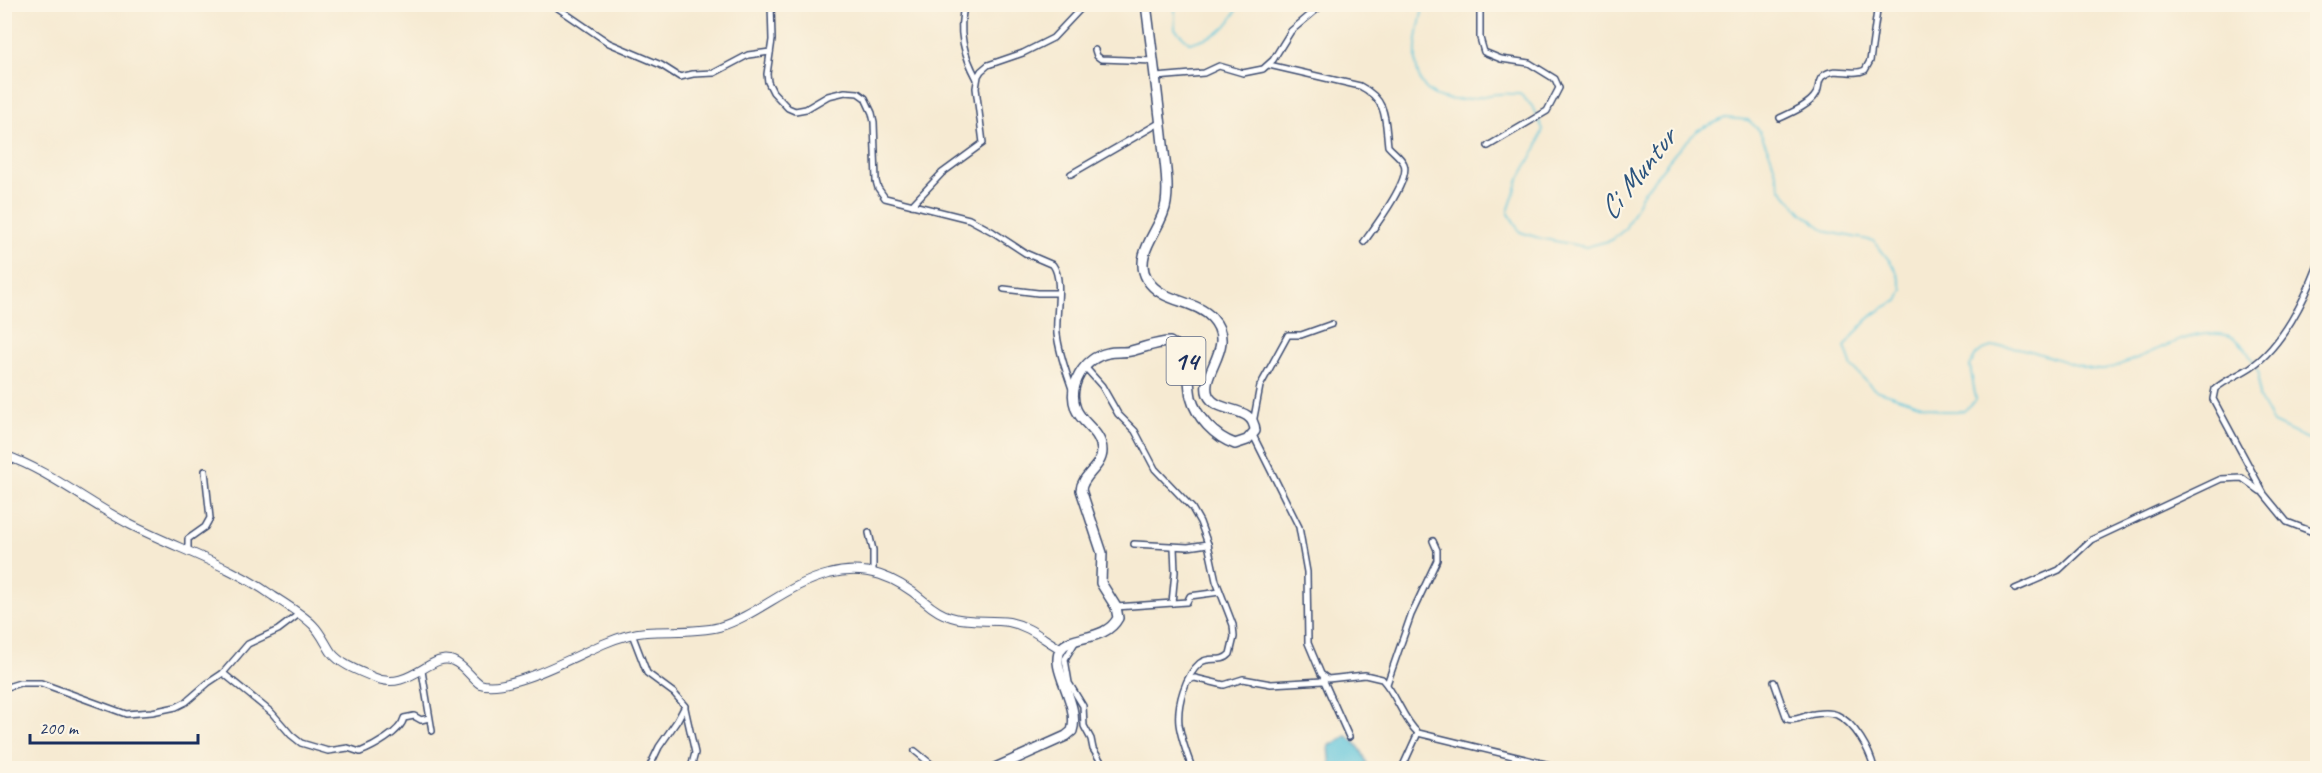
<svg xmlns="http://www.w3.org/2000/svg" width="2322" height="773" font-family="Caveat,sans-serif">
<style>
.water{fill:#5fc5dc;stroke:#3d7a9d;stroke-width:1.5}
.lines{fill:none;stroke-linecap:round;stroke-linejoin:round}
.stream{stroke:#5fc5dc;stroke-width:1.5}
.minor-casing{stroke:#3c4b6f;stroke-width:8}
.secondary-casing{stroke:#3c4b6f;stroke-width:10}
.trunk-casing{stroke:#3c4b6f;stroke-width:12}
.minor{stroke:#fff;stroke-width:5}
.secondary{stroke:#fff;stroke-width:8}
.trunk{stroke:#fff;stroke-width:9}
.labels{text-anchor:middle;dominant-baseline:central;stroke-width:4.5;stroke-linejoin:round;paint-order:stroke}
.shield{fill:#fcf5e5;stroke:#5e6a86;stroke-width:1.5}
.shield-label{font-size:27px;font-weight:bold;fill:#1b2f5e}
.water-label{font-size:30px;font-style:italic;fill:#2c547e;stroke:#fcf5e5}
</style>
<rect width="100%" height="100%" fill="#fcf5e5"/>
<filter id="ink" filterUnits="userSpaceOnUse"><feTurbulence type="fractalNoise" baseFrequency=".0167" numOctaves="2"/><feDisplacementMap in="SourceGraphic" scale="12" xChannelSelector="R" yChannelSelector="G"/><feConvolveMatrix kernelMatrix="1 2 1 2 8 2 1 2 1" color-interpolation-filters="sRGB"/></filter>
<filter id="wash" filterUnits="userSpaceOnUse"><feTurbulence type="fractalNoise" baseFrequency=".008" numOctaves="4" result="noise"/><feDisplacementMap in="SourceGraphic" scale="24" xChannelSelector="R" yChannelSelector="G"/><feGaussianBlur stdDeviation="1.35" result="paint"/><feColorMatrix in="noise" values="0 0 0 0 0 0 0 0 0 0 0 0 0 0 0 0 0 1.4 0 .05"/><feComposite in="paint" operator="in"/></filter>
<g filter="url(#wash)">
<rect width="100%" height="100%" fill="#f6ead2"/>
<path class="water" d="M1347 736C1359 744 1365 755 1368 768H1331L1329 746Z"/>
<g class="lines">
<g class="stream">
<path d="M1175 4V29L1190 43C1217 35 1228 32 1239 4"/>
<path d="M1424 4C1415 43 1401 101 1460 100 1472 100 1484 95 1497 94 1504 93 1512 94 1520 94L1532 106 1536 115"/>
<path d="M1538 119 1543 129 1537 147 1519 179 1508 212 1520 232 1539 238 1586 247 1612 240 1625 229 1643 193 1676 152 1698 130 1725 118 1748 120 1759 130 1771 156 1781 189 1803 214 1828 232 1874 241 1895 268 1903 290 1898 301C1871 312 1861 325 1845 347L1852 367 1875 390 1941 411H1964L1976 400 1970 366C1972 363 1974 357 1977 354 2006 330 2069 370 2102 370 2109 370 2118 365 2124 363 2157 352 2193 326 2230 336 2240 339 2249 354 2254 363"/>
<path d="M2256 367 2259 374V398L2273 423 2318 444"/>
</g>
</g>
</g>
<g filter="url(#ink)">
<g class="lines">
<defs>
<g id="minor">
<path d="M552 4 609 43 661 65 680 77 693 74 714 73 748 55 770 52"/>
<path d="M771 4 772 40 767 74 768 82 773 92 788 108 795 111 806 109 828 96 845 92 858 93 865 98 872 113 874 122 876 181 878 188 885 198 969 219 993 232 1025 253 1053 265C1064 280 1055 315 1057 334 1059 353 1066 371 1072 389"/>
<path d="M965 4C957 31 964 55 977 79"/>
<path d="M1480 4V38L1484 52 1501 59 1529 63 1555 79 1559 88 1547 111 1488 146"/>
<path d="M1095 50 1097 56 1101 59 1154 61"/>
<path d="M1269 65 1360 86C1388 100 1385 120 1388 146 1393 152 1401 157 1404 164 1411 180 1374 228 1364 242"/>
<path d="M1156 77 1204 73 1219 66 1243 73 1263 69 1273 60 1291 31 1323 4"/>
<path d="M1780 118C1791 113 1810 105 1816 94 1820 88 1817 80 1823 76 1836 65 1851 77 1865 70L1870 61 1878 4"/>
<path d="M1071 174 1161 122"/>
<path d="M912 205 942 173 983 143 976 88 978 76 981 71 988 65 1023 53 1053 38 1085 4"/>
<path d="M2318 265C2305 299 2282 346 2251 367 2239 375 2225 380 2215 389L2213 399 2264 494 2287 522 2318 534"/>
<path d="M1004 289 1038 293H1058"/>
<path d="M1085 367 1102 386 1118 414 1135 431 1155 469 1192 508 1200 522 1208 544 1216 581 1233 625 1234 637 1230 654C1221 664 1210 655 1200 663 1185 676 1177 704 1179 724 1181 739 1187 754 1192 768"/>
<path d="M1253 423 1260 386 1288 335H1301L1332 324"/>
<path d="M1253 435 1299 527 1307 572 1308 643 1321 674 1328 679 1365 675 1382 679C1397 695 1402 718 1418 733L1562 768"/>
<path d="M869 533 873 550V571"/>
<path d="M1134 544 1188 547 1208 544"/>
<path d="M188 551V539L205 527 210 518 205 471"/>
<path d="M2015 589 2059 570 2091 540 2221 479 2242 478 2260 491"/>
<path d="M1172 603 1175 572 1174 547"/>
<path d="M1116 607 1187 602 1190 596 1220 592"/>
<path d="M632 634 647 673 674 693 685 706 677 721 659 747 649 768"/>
<path d="M1076 641 1065 659 1069 683 1083 706 1084 726 1091 739 1093 749 1105 768"/>
<path d="M422 671 432 731"/>
<path d="M223 673 272 713 291 735 301 743 328 751 348 748 360 752C373 747 401 732 404 718L414 716 421 720 429 718"/>
<path d="M1323 679 1349 737"/>
<path d="M1188 680 1195 678 1224 685 1243 679 1271 684 1323 681"/>
<path d="M1774 682 1787 719C1796 722 1804 715 1814 714 1820 713 1831 712 1837 715 1855 723 1870 751 1874 768"/>
<path d="M1387 684 1411 615 1437 560V550L1433 541"/>
<path d="M4 688 20 683H41L126 714 152 712 176 707 186 702 208 683 223 673 248 644 278 630 299 614"/>
<path d="M685 708 695 753 691 768"/>
<path d="M915 751 936 768"/>
<path d="M1402 768 1418 733"/>
</g>
<path id="secondary" d="M4 455C50 471 88 503 131 525 178 549 230 565 273 596 287 605 302 614 313 625 321 633 325 643 331 652 341 665 359 671 373 677 409 694 431 651 453 661 464 665 471 678 480 684 508 693 575 656 603 644 617 638 631 633 646 632 670 630 696 633 719 627 758 615 788 584 829 574 866 564 896 577 924 601 932 608 940 614 951 617 969 623 990 619 1009 622 1030 626 1044 640 1061 649"/>
<path id="trunk" d="M995 768 1066 736 1072 731C1081 703 1048 668 1061 649 1072 634 1105 642 1118 618L1116 607 1101 583 1102 553 1081 490C1082 475 1102 467 1102 451 1102 432 1082 424 1076 409 1067 386 1084 358 1108 353 1115 351 1123 353 1131 351 1144 348 1156 342 1170 342 1192 353 1187 377 1191 397 1196 417 1215 437 1235 444L1247 440 1255 431C1254 404 1217 415 1208 395 1199 373 1238 346 1212 318 1195 299 1161 303 1147 279 1132 253 1163 228 1166 203 1169 184 1165 164 1163 144 1158 98 1152 51 1146 4"/>
</defs>
<use href="#minor" class="minor-casing"/>
<use href="#secondary" class="secondary-casing"/>
<use href="#trunk" class="trunk-casing"/>
<use href="#minor" class="minor"/>
<use href="#secondary" class="secondary"/>
<use href="#trunk" class="trunk"/>
</g>
</g>
<g class="labels">
<rect class="shield" x="1166.5" y="337" width="39" height="48" rx="4.5"/>
<g class="shield-label">
<text x="1186" y="361">14</text>
</g>
<g class="water-label">
<text transform="translate(1637 174) rotate(-52)">Ci Muntur</text>
</g>
</g>
<rect width="2322" height="773" fill="none" stroke="#fcf5e5" stroke-width="24"/>
<path d="M30 734v9h168v-9" fill="none" stroke="#1b2f5e" stroke-width="3"/>
<text x="39" y="734" font-size="18" fill="#1b2f5e" stroke="#fcf5e5" stroke-width="4.5" paint-order="stroke">200 m</text>
</svg>
